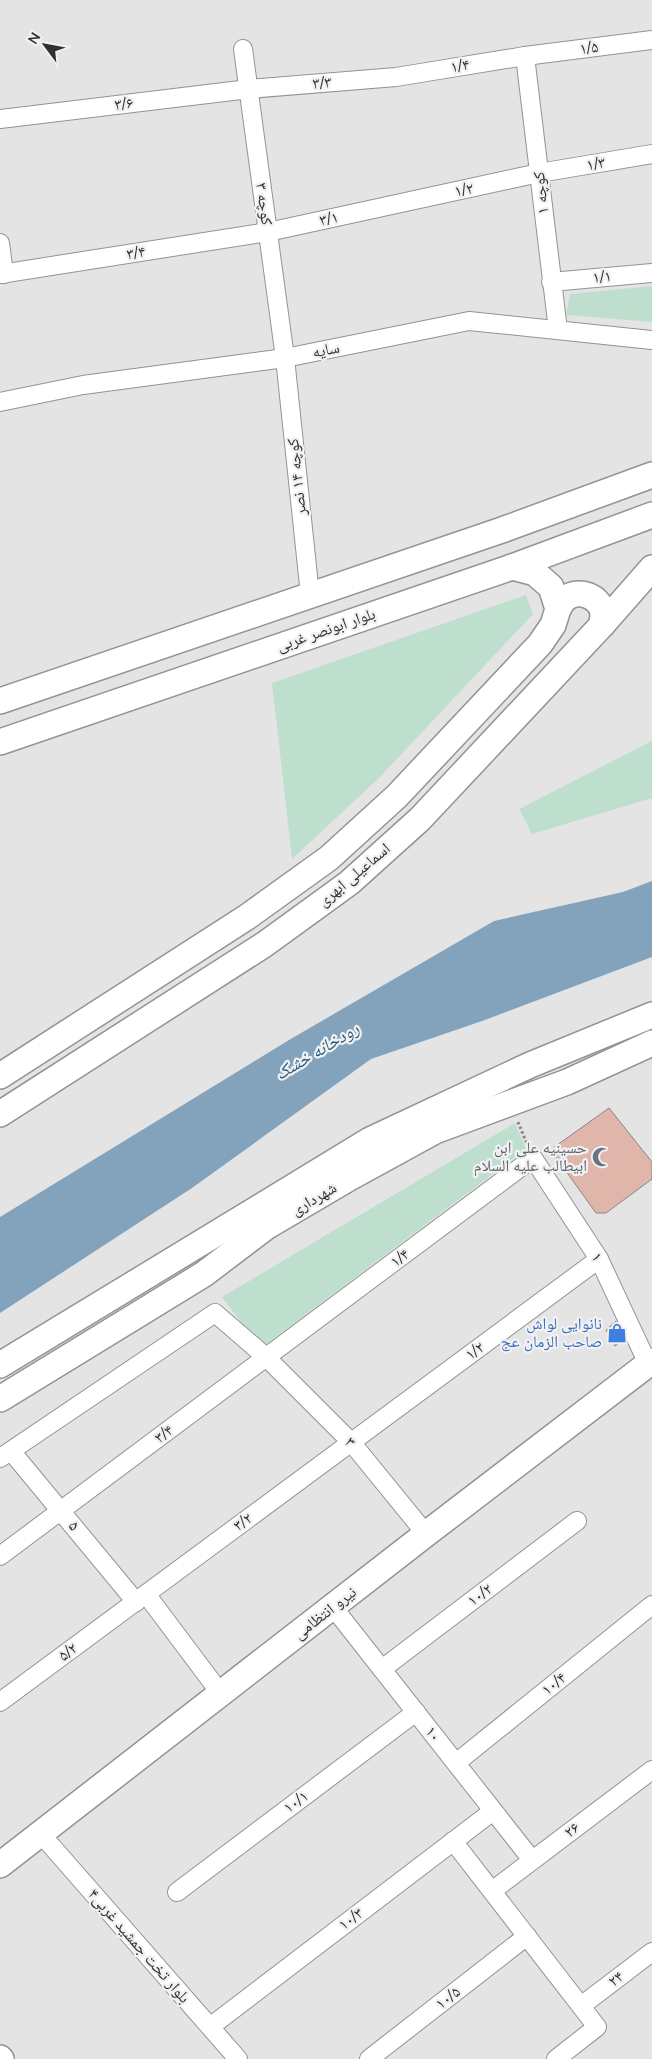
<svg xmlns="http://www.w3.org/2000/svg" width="652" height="2059" font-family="'Nunito Sans','Noto Naskh Arabic',sans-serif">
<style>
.green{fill:#bfdfce}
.water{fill:#83a3bd}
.building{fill:#e1b6aa;stroke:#878585}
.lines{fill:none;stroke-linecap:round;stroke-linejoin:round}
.street-casing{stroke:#939394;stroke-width:20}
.secondary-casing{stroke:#939394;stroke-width:28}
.path{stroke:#858586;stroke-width:3;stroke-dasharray:2.5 2.5;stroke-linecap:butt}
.street{stroke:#fff;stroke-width:18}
.secondary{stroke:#fff;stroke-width:25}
.labels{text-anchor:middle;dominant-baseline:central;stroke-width:4.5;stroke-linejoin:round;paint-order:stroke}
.street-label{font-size:16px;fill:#303031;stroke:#f1f1f2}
.worship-label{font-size:16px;fill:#5b616d;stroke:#f1f1f2;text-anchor:end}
.shop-label{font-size:16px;fill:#366cbe;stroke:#f1f1f2;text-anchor:end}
.water-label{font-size:18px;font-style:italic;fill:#285b81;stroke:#f1f1f2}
</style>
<rect width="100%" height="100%" fill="#e4e4e5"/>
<g class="green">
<path d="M652 286V322L566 315 570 294Z"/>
<path d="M526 595 533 614 380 777 292 859 272 683Z"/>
<path d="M652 741V798L532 834 519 809Z"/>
<path d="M515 1123 526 1149 261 1348 222 1297Z"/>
</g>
<path class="water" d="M652 881V957L485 1020 371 1059 192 1188 0 1313V1217L289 1040 494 921 623 892Z"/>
<g class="building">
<path d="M609 1108 652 1162V1179L606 1213H596L553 1153V1148Z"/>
<path d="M616 1321 624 1339 615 1346 606 1330Z"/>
</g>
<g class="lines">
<defs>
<g id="street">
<path d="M243 49 285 358 310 595"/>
<path d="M525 56 558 330"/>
<path d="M0 119 249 89 396 77 525 56 652 40"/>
<path d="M0 243 4 274"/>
<path d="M0 274 268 232 539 173 652 154"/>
<path d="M551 282 652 273"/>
<path d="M0 402 83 385 285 358 469 321 652 340"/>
<path d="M11 1451 136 1602"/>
<path d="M0 1458 215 1313 266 1357 351 1442 426 1534"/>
<path d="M0 1556 533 1158 599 1259 648 1364"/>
<path d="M146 1594 221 1694"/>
<path d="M333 1607 532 1860"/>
<path d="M382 1669 577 1521"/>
<path d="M0 1702 599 1259"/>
<path d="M456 1763 652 1605"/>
<path d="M41 1834 238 2059"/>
<path d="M453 1841 597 2027 556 2059"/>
<path d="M492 1891 652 1770"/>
<path d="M177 1892 416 1712"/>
<path d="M581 2006 652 1952"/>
<path d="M210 2027 493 1811"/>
<path d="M369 2059 527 1936"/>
</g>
<g id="secondary">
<path d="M558 609C560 606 562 601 565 599 578 588 600 596 603 613 603 617 602 622 602 625"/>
<path d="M0 701 502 530 652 475"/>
<path d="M0 742 512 567 652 515"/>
<path d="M0 1076 247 917 329 858 397 796 540 644 553 625 558 609 551 587 535 573 512 567"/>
<path d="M0 1114 265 944 349 883 420 819 602 625 652 568"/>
<path d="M0 1365 370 1140 530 1065 652 1015"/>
<path d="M0 1399 204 1274 266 1227 351 1177 435 1131 567 1082 652 1043"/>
<path d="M0 1865 426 1534 652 1361"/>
<path d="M0 2058 1 2059"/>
</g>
</defs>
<use href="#street" class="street-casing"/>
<use href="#secondary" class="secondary-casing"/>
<path class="path" d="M518 1122 527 1144"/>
<use href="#street" class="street"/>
<use href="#secondary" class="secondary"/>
</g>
<defs>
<symbol id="mosque-bare" viewBox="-9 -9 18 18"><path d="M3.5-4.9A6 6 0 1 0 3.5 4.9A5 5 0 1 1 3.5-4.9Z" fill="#6b7280" stroke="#f1f1f2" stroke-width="2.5" paint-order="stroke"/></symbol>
<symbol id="shop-bare" viewBox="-9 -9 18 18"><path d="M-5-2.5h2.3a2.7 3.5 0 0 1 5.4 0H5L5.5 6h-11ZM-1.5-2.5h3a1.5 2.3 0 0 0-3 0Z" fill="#3f7fe0" stroke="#f1f1f2" stroke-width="2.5" paint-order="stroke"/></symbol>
</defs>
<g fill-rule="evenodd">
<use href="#mosque-bare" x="588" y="1143" width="28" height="28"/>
<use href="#shop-bare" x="603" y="1319" width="28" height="28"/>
</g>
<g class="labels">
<g class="street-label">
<text transform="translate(589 48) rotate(-7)">۱/۵</text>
<text transform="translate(460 66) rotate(-9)">۱/۴</text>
<text transform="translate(322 83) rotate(-5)">۳/۳</text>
<text transform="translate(124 104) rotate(-7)">۳/۶</text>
<text transform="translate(596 164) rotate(-10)">۱/۳</text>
<text transform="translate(464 190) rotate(-12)">۱/۲</text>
<text transform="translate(541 193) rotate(-96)">کوچه ۱</text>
<text transform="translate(264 204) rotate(82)">کوچه ۳</text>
<text transform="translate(329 219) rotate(-12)">۳/۱</text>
<text transform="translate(136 253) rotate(-9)">۳/۴</text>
<text transform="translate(602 277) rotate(-5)">۱/۱</text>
<text transform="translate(326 350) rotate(-11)">سایه</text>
<text transform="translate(297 477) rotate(-96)">کوچه ۱۴ نصر</text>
<text transform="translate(326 630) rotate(-19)">بلوار ابونصر غربی</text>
<text transform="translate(354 875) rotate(-40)">اسماعیلی ابهری</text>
<text transform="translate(314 1199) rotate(-31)">شهرداری</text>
<text transform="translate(597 1257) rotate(60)">۱</text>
<text transform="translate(400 1258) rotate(-37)">۱/۴</text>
<text transform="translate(475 1351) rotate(-36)">۱/۲</text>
<text transform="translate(164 1434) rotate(-37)">۳/۴</text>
<text transform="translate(350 1442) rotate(48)">۳</text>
<text transform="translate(243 1522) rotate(-36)">۳/۲</text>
<text transform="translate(74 1526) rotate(51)">۵</text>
<text transform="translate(480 1595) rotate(-37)">۱۰/۲</text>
<text transform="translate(325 1613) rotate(-38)">نیرو انتظامی</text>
<text transform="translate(68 1652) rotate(-37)">۵/۲</text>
<text transform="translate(554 1684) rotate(-39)">۱۰/۴</text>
<text transform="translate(433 1734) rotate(52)">۱۰</text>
<text transform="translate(296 1802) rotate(-37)">۱۰/۱</text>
<text transform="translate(572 1830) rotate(-37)">۲۶</text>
<text transform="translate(351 1919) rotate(-37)">۱۰/۳</text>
<text transform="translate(139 1946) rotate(49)">بلوار تخت جمشید غربی۴</text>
<text transform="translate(616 1979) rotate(-37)">۲۴</text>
<text transform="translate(448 1998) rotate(-38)">۱۰/۵</text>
</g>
<g class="worship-label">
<text x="587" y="1148">حسینیه علی ابن<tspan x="587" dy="18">ابیطالب علیه السلام</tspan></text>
</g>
<g class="shop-label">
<text x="602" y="1324">نانوایی لواش<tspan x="602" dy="18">صاحب الزمان عج</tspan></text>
</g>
<g class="water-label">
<text transform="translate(317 1051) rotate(-31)">رودخانه خشک</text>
</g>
</g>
<g transform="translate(45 45) rotate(302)" stroke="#f1f1f2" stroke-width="4" paint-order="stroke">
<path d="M0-4L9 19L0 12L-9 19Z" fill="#303031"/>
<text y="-8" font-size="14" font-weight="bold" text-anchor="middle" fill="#303031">N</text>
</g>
</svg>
